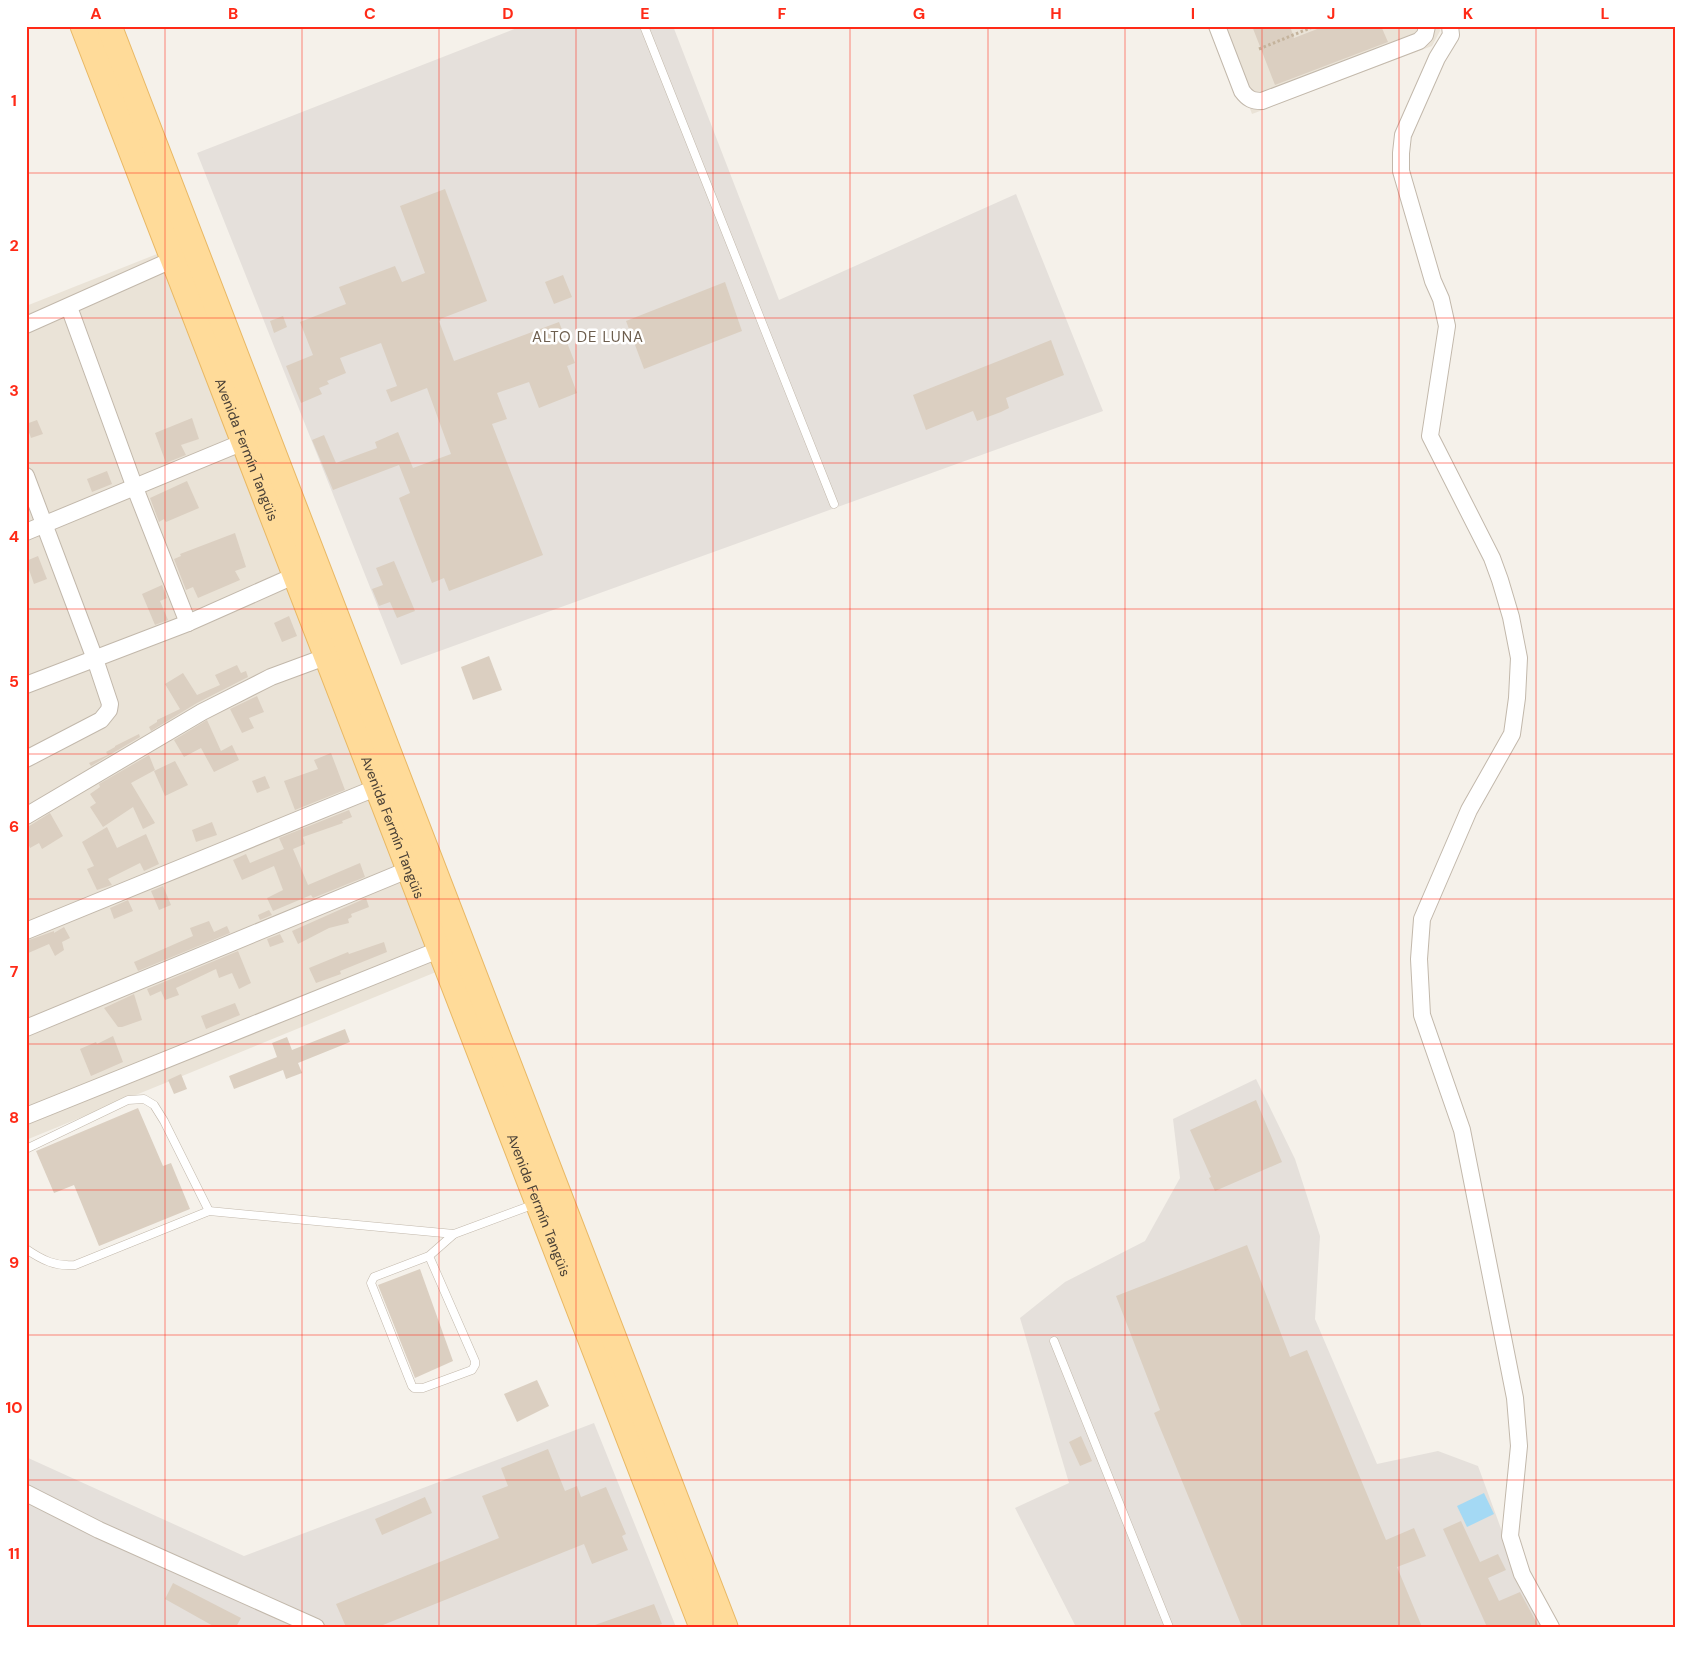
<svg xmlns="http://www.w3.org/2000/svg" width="1701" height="1653" font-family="'DM Sans',sans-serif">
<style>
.residential{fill:#eae3d7}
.industrial{fill:#e5e0db}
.water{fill:#a4d9f4}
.building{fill:#dbcfc1}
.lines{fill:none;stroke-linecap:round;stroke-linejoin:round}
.service-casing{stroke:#c2b8ab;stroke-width:9}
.minor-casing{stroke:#c2b8ab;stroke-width:18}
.primary-casing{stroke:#e9b864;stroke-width:27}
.path{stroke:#c4b39c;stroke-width:3;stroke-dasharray:2.5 2.5;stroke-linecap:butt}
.service{stroke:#fff;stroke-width:8}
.minor{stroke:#fff;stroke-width:16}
.primary{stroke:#ffdb99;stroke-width:25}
.grid{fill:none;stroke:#ff2a17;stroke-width:1;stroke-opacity:0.55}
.labels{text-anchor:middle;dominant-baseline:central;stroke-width:5;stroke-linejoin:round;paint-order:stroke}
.street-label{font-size:14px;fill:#4a4137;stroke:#fff}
.neighbourhood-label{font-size:15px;letter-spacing:1px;fill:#6d5e4e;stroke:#fff}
.neatline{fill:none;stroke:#ff2a17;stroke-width:2}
.grid-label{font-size:16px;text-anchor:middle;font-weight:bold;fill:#ff2a17}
</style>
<rect width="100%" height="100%" fill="#f5f1ea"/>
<g class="residential">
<path d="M1219 26H1439L1440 31 1432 46 1252 114Z"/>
<path d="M157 254 436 972 26 1140V306Z"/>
</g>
<g class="industrial">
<path d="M522 26H673L779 300 1016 194 1103 411 401 665 197 153Z"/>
<path d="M1256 1079 1295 1159 1320 1236 1315 1319 1377 1464 1438 1451 1478 1466 1507 1545 1549 1627H1076L1015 1508 1069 1483 1020 1318 1065 1282 1145 1241 1180 1178 1173 1119Z"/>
<path d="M594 1423 676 1627H26V1457L244 1556Z"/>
</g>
<path class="water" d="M1484 1493 1494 1514 1467 1527 1457 1506Z"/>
<g class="building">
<path d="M1252 26H1290L1294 38 1325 26H1381L1388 42 1275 85Z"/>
<path d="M445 189 487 301 440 319 441 320 439 321 454 361 559 322 575 363 567 366 577 393 539 408 529 382 497 393 507 419 492 424 543 555 449 591 444 578 432 583 399 498 410 493 399 465 333 490 312 440 324 435 336 463 377 448 375 442 398 432 413 468 451 454 427 388 391 402 386 390 397 386 381 343 340 358 346 373 327 381 329 384 319 388 322 394 301 403 286 366 313 355 300 322 346 304 339 287 395 266 402 282 425 273 400 206Z"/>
<path d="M563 275 572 297 554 304 545 282Z"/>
<path d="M725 282 742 331 644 369 626 321Z"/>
<path d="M283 316 287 327 274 333 270 321Z"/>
<path d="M1051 340 1064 375 1006 398 1009 408 1001 412 977 421 973 411 926 430 913 395Z"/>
<path d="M192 418 199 439 181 445 186 455 166 463 155 433Z"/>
<path d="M37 420 43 434 31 438 26 424Z"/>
<path d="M107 471 112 484 92 492 87 479Z"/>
<path d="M187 481 199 508 166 522 164 519 159 522 150 498Z"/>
<path d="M235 533 246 567 235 571 240 580 198 598 193 587 186 590 174 559 181 556 180 554Z"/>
<path d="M38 556 47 579 34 584 26 561Z"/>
<path d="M394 561 415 611 397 618 390 602 379 606 372 589 383 585 376 568Z"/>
<path d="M162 585 167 598 160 601 168 620 155 625 142 594Z"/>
<path d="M289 616 297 636 282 642 274 623Z"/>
<path d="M489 656 502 690 473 700 461 667Z"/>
<path d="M237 665 241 673 246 671 248 677 197 703 151 731 149 727 157 722V720L180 709 165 684 183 673 197 695 220 685 215 675Z"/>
<path d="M257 696 264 712 249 718 254 728 242 733 230 709Z"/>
<path d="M207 720 221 751 232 745 239 760 214 772 201 748 184 757 174 740Z"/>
<path d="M139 734 140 737 91 766 89 763 108 755 106 752 115 747V746Z"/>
<path d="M331 753 345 790 295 810 284 781 318 769 314 760Z"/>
<path d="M149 755 155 770 131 783 155 823 143 829 133 807 103 827 90 807 96 803 90 794 100 787 99 784Z"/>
<path d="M175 761 188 785 165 796 154 771Z"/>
<path d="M265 776 270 788 257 793 252 781Z"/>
<path d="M349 810 352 817 342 821 343 823 303 837 305 844 293 849 308 885 360 863 365 877 313 898 311 895 273 911 267 898 283 890 274 866 242 880 233 860 246 854 250 863 284 849 279 838Z"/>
<path d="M50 813 63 836 42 849 39 843 30 848 26 839V828Z"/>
<path d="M212 822 217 835 196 842 192 830Z"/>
<path d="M107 827 117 848 146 834 159 864 144 871 140 863 108 879 112 885 97 890 87 869 94 866 82 842Z"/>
<path d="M163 886 171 905 159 910 151 891Z"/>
<path d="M366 898 369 907 351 914 352 917 348 919 349 923 329 928 298 944 292 931Z"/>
<path d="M128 900 133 911 114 919 110 908Z"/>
<path d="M269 910 272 915 260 920 258 915Z"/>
<path d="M209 921 214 932 227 926 230 933 138 971 134 962 193 936 190 928Z"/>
<path d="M64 927 70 938 62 942 64 950 55 956 49 944 26 954V941L54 931V933Z"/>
<path d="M280 934 284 942 270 947 267 939Z"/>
<path d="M384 942 387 952 340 971 341 974 316 983 309 968 348 952 349 954Z"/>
<path d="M238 951 251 983 239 989 232 973 219 978 216 969 176 988 179 995 165 1000 161 991 150 996 147 989Z"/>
<path d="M134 994 142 1020 122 1027H118L104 1008Z"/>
<path d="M235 1003 240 1015 206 1029 201 1016Z"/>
<path d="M345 1029 350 1042 298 1063 302 1073 286 1079 283 1070 234 1089 229 1076 277 1057 272 1043 287 1037 292 1050Z"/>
<path d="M113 1036 123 1062 91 1076 80 1049 96 1042 97 1044Z"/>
<path d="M181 1074 187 1089 174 1094 168 1080Z"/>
<path d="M1256 1100 1282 1162 1215 1191 1209 1178 1211 1177 1190 1130Z"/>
<path d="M138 1108 163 1166 171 1163 190 1209 99 1246 74 1185 54 1193 36 1151Z"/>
<path d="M1247 1245 1290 1357 1307 1350 1386 1540 1414 1528 1426 1556 1397 1567 1422 1627H1242L1154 1413 1160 1410 1116 1296Z"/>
<path d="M420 1269 453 1361 415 1378 378 1285Z"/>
<path d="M537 1380 549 1406 517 1422 504 1394Z"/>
<path d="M1081 1436 1092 1461 1080 1466 1069 1442Z"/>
<path d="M548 1449 565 1491 577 1486 581 1497 606 1487 626 1534 622 1536 628 1550 592 1564 584 1544 378 1627H346L336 1604 499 1538 482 1496 508 1486 501 1468Z"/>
<path d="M425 1497 432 1513 382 1535 375 1519Z"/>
<path d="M1461 1521 1480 1562 1498 1554 1506 1570 1488 1578 1499 1601 1520 1592 1539 1627H1487L1443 1529Z"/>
<path d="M173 1583 241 1618 236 1627H215L165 1599Z"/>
<path d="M654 1604 662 1624 654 1627H595V1625Z"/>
</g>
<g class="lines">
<defs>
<g id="service">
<path d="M644 26 834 504"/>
<path d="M26 1149 128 1100 144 1099 154 1105 164 1121 209 1211"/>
<path d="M26 1249C42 1260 56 1267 75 1265L209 1211 454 1234 535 1204"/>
<path d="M429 1256 374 1277 371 1283 412 1386 414 1388H423L472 1370 475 1365V1361L429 1256 454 1234"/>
<path d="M1054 1341 1169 1627"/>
</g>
<g id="minor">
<path d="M1217 26 1242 91C1248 99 1252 101 1262 101L1419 41 1425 35 1427 26"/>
<path d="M1450 26 1451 35 1437 58 1403 135 1401 153V171L1433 281 1441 299 1447 326 1430 436 1492 558 1500 580 1511 617 1519 658 1517 698 1512 734 1469 810 1422 919 1419 959 1422 1015 1462 1130 1515 1398 1519 1446 1510 1536 1522 1574 1551 1627"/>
<path d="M69 307 135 488 188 623"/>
<path d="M26 325 174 259"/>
<path d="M26 476 95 659 110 704 109 710 101 720 26 759"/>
<path d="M26 532 253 438"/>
<path d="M26 685 188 623 296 575"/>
<path d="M26 816 202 712 271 677 336 653"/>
<path d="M26 931 378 787"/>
<path d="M26 1028 410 869"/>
<path d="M26 1116 441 949"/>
<path d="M26 1493 99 1530 316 1627"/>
</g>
<g id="primary">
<path id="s1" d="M83 26 702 1627"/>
<path d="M109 26 725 1627"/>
</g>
</defs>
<use href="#service" class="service-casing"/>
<use href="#minor" class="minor-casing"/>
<use href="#primary" class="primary-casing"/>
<path class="path" d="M1259 49 1315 26"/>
<use href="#service" class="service"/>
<use href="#minor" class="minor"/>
<use href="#primary" class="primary"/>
</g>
<path class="grid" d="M165 26V1627M302 26V1627M439 26V1627M576 26V1627M713 26V1627M850 26V1627M988 26V1627M1125 26V1627M1262 26V1627M1399 26V1627M1536 26V1627M26 173H1675M26 318H1675M26 463H1675M26 609H1675M26 754H1675M26 899H1675M26 1044H1675M26 1190H1675M26 1335H1675M26 1480H1675"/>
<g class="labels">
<g class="street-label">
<text stroke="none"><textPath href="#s1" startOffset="454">Avenida Fermín Tangüis</textPath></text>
<text stroke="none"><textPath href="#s1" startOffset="859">Avenida Fermín Tangüis</textPath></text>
<text stroke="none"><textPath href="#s1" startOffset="1264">Avenida Fermín Tangüis</textPath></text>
</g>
<g class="neighbourhood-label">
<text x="588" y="337">ALTO DE LUNA</text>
</g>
</g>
<rect width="1701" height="1653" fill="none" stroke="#ffffff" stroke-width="55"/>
<rect x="28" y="28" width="1646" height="1598" class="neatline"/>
<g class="grid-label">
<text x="96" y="19">A</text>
<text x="233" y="19">B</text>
<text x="370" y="19">C</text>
<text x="508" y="19">D</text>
<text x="645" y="19">E</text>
<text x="782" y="19">F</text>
<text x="919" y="19">G</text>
<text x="1056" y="19">H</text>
<text x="1193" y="19">I</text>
<text x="1331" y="19">J</text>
<text x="1468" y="19">K</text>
<text x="1605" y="19">L</text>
<text x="14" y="106">1</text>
<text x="14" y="251">2</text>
<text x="14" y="396">3</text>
<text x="14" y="542">4</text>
<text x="14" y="687">5</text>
<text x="14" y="832">6</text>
<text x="14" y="977">7</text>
<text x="14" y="1123">8</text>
<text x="14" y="1268">9</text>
<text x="14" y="1413">10</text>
<text x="14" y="1559">11</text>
</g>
</svg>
